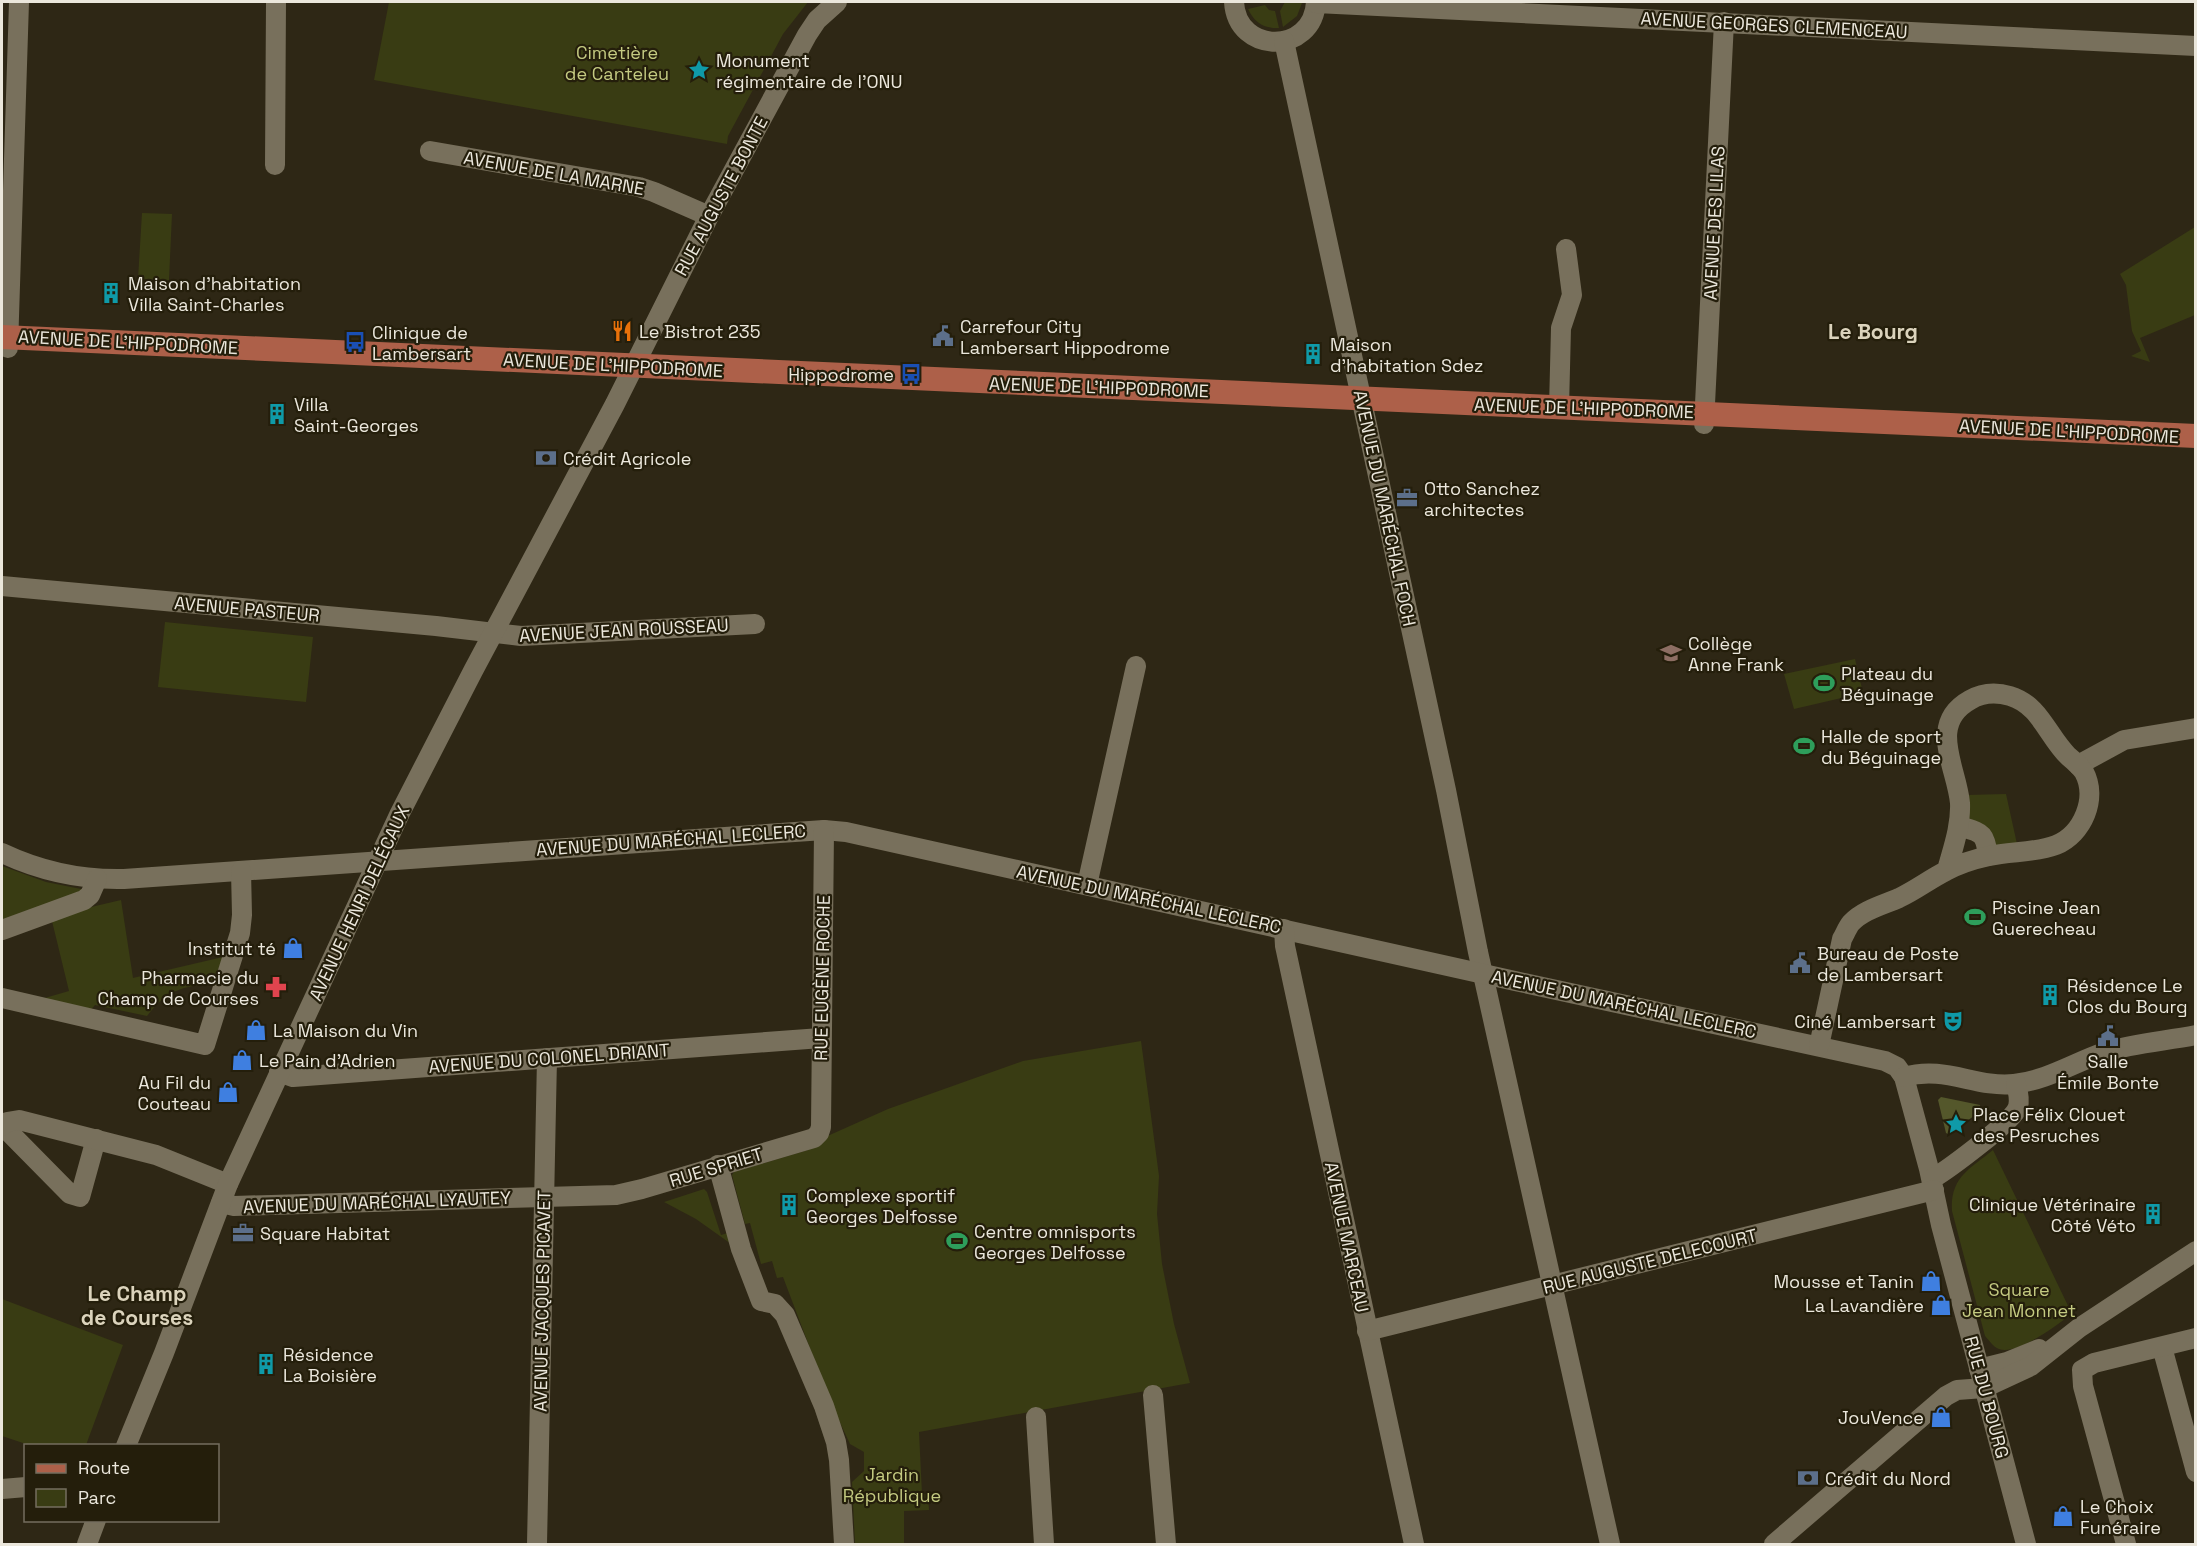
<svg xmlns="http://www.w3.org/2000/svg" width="2197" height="1546" font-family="'Space Grotesk',sans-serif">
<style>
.green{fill:#393c13}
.forest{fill:#54572b}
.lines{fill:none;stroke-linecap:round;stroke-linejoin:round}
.minor{stroke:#78705c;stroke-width:20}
.major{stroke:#ad6049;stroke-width:24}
.labels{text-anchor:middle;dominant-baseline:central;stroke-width:4.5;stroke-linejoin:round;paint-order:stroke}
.street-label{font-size:18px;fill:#ebe7dc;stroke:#241e0b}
.park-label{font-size:18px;fill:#c4ca81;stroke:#241e0b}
.poi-label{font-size:18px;fill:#ebe7dc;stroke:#241e0b;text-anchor:start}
.quarter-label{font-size:21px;font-weight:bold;fill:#dbd3bc;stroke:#241e0b}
</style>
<rect width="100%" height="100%" fill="#2e2715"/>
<g class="green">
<path d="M389 2H808L783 34 728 136 727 144 374 80Z"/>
<path d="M1285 2 1302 3 1297 16 1283 27 1280 11Z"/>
<path d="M1265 5 1269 10 1275 11 1279 28C1264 29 1254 22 1248 9Z"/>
<path d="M142 213 172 214 169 280 138 279Z"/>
<path d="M2195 227V315L2140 338 2150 362 2131 356 2141 351 2132 331 2126 285 2120 274Z"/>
<path d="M165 622 313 637 306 702 158 687Z"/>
<path d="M1855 659 1863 693 1794 709 1784 674Z"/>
<path d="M2006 794 2017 844 1996 848C1993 827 1985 826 1966 821V795Z"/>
<path d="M2 866 46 882 81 889 82 892 2 923Z"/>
<path d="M121 900 133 978 223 957 213 983C181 987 167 990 147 1016L95 1005 87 1014 31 1002 69 991 52 921 87 908Z"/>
<path d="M1141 1041 1159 1176 1157 1214 1162 1264 1174 1324 1190 1383 919 1432 922 1494H928L929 1510 904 1511V1544H855L852 1482 864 1471V1452L850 1444 830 1401 783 1277 777 1278 772 1261 761 1264 750 1223 745 1224 732 1175 734 1172 808 1150 823 1138 888 1109 1023 1061Z"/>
<path d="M1993 1150 2072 1314C2058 1324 2017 1356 1999 1349 1993 1347 1989 1340 1985 1336L1952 1211C1950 1177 1970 1169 1993 1150Z"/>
<path d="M704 1189 707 1192 721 1235 731 1232 734 1246 696 1219 664 1202Z"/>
<path d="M2 1299 123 1345 86 1445H29L2 1436Z"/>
</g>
<path class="forest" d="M1941 1097 1980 1105 1981 1110 1950 1135 1946 1133 1938 1100Z"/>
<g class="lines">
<g class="minor">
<path d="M1234 2C1237 55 1313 55 1316 2"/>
<path d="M1316 3 2196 46"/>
<path d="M1284 41 1446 790 1478 952 1610 1544"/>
<path d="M430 151 639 187 654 192 709 216"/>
<path d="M275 165 276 2"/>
<path d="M8 348 19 2"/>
<path d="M1559 408 1561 328 1572 295 1566 249"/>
<path d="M1704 424 1724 22"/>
<path d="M2 586 436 626 521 636 755 624"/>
<path d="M2078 765 2124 740 2196 728"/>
<path d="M1959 826C1981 833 1985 831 1988 856"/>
<path d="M2 853C40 871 82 880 124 879L824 830 846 832 1515 981 1885 1061 1897 1067 1904 1077 1929 1169 1941 1225 2026 1544"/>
<path d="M1087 885 1136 666"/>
<path d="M1284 929 1285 946 1414 1544"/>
<path d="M2 930 84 900 90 895 97 879"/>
<path d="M2 998 205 1045 240 933 242 915 241 871"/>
<path d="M1819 1046 1842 939C1845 934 1847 928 1851 923 1863 910 1883 905 1899 898 1916 890 1930 879 1946 871 1959 864 1975 859 1989 856 2010 851 2036 853 2056 845 2083 834 2098 798 2084 772 2080 766 2074 761 2068 756 2047 735 2040 705 2010 696 1996 692 1982 693 1970 700 1927 724 1957 768 1960 803 1961 826 1953 848 1947 870"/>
<path d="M279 1072 293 1077 821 1038"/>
<path d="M1904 1077C1945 1065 1975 1088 2014 1084 2048 1080 2073 1063 2105 1052 2134 1043 2166 1041 2196 1035"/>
<path d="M2 1125 70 1194 80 1197 96 1139"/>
<path d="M2 1126 7 1122 19 1120 156 1155 228 1184"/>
<path d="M718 1165 741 1249 761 1301 775 1304 785 1315 824 1406 836 1442 839 1460 844 1544"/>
<path d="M1932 1179C1947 1170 2013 1122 2018 1107 2020 1100 2018 1091 2016 1084"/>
<path d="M221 1203 234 1206 616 1195 642 1189 814 1138 819 1133 821 1127 824 830"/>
<path d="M1367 1331 1934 1190"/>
<path d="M2162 1347 2196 1472"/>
<path d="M1979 1369 2007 1362 2039 1349"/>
<path d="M1153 1395 1166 1544"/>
<path d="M1036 1417 1044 1544"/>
<path d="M126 1446 164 1353 228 1184 400 813 473 671 615 404 709 216 807 35 817 20 837 2"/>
<path d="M2 1489 26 1487"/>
<path d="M87 1544 96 1520"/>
<path d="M537 1544 547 1058"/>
<path d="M1774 1544 1946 1396 1957 1390 1984 1388 2031 1366 2079 1328 2196 1251"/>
<path d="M2126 1544 2083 1386 2082 1370 2094 1363 2196 1338"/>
</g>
<path class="major" d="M2 337 2196 436"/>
</g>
<defs>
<symbol id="sight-bare" viewBox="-9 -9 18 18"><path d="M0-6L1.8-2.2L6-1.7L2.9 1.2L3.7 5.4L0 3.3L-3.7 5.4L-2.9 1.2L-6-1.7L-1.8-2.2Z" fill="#0f9aa8" stroke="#241e0b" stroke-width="2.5" paint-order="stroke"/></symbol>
<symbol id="building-bare" viewBox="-9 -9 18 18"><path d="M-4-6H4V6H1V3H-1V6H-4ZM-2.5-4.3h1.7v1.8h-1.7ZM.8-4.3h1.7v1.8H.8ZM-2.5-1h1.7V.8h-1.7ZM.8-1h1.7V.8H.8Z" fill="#0f9aa8" stroke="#241e0b" stroke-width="2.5" paint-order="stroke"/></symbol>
<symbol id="restaurant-bare" viewBox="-9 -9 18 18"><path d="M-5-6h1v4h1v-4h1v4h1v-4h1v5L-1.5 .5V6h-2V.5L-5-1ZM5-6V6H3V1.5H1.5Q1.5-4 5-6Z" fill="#e8710a" stroke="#241e0b" stroke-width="2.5" paint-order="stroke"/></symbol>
<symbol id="civic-bare" viewBox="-9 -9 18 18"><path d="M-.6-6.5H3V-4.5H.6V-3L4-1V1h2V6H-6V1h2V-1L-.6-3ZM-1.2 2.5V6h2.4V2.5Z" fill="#5c6f8a" stroke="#241e0b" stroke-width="2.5" paint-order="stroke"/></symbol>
<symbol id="bus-bare" viewBox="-9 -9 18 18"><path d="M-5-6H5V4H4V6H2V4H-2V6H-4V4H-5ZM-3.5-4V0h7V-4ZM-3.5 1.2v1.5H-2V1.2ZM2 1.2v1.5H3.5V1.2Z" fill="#1a4fb4" stroke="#241e0b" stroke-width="2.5" paint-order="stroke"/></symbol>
<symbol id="bank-bare" viewBox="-9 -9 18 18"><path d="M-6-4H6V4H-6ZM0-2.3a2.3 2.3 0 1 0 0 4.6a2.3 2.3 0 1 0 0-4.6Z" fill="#5c6f8a" stroke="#241e0b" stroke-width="2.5" paint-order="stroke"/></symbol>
<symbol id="office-bare" viewBox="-9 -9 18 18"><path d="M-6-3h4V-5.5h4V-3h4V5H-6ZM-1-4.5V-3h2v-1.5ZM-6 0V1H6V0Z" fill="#5c6f8a" stroke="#241e0b" stroke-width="2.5" paint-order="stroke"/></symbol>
<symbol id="school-bare" viewBox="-9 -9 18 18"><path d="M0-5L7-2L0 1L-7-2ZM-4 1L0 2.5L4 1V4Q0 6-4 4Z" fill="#8d6e63" stroke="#241e0b" stroke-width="2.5" paint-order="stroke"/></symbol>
<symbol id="stadium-bare" viewBox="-9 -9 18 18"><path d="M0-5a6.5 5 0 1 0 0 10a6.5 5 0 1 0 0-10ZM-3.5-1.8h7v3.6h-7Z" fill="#2e9e5b" stroke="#241e0b" stroke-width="2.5" paint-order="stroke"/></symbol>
<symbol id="shop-bare" viewBox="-9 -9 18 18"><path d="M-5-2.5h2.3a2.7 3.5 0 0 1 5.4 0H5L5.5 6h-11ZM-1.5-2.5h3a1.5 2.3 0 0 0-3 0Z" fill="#3f7fe0" stroke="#241e0b" stroke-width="2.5" paint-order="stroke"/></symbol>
<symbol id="pharmacy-bare" viewBox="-9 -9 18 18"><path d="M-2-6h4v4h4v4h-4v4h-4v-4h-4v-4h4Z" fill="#e0444e" stroke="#241e0b" stroke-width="2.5" paint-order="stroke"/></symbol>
<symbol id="theatre-bare" viewBox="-9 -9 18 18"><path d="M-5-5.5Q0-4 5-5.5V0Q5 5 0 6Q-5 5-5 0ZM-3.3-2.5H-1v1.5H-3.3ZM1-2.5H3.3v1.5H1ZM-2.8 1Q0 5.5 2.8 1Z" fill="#0f9aa8" stroke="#241e0b" stroke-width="2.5" paint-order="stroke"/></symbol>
</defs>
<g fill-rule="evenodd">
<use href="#sight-bare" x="684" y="55" width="30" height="30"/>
<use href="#building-bare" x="96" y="278" width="30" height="30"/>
<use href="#restaurant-bare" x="607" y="316" width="30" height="30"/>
<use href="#civic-bare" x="928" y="321" width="30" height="30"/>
<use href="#bus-bare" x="340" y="327" width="30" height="30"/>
<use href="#building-bare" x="1298" y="339" width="30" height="30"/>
<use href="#bus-bare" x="896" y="359" width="30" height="30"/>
<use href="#building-bare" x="262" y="399" width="30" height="30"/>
<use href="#bank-bare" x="531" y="443" width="30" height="30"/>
<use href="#office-bare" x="1392" y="483" width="30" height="30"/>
<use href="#school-bare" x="1656" y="638" width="30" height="30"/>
<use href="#stadium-bare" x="1809" y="668" width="30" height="30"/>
<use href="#stadium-bare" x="1789" y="731" width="30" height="30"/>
<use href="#stadium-bare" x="1960" y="902" width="30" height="30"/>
<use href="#shop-bare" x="278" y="933" width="30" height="30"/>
<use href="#civic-bare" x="1785" y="948" width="30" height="30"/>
<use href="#pharmacy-bare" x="261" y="972" width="30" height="30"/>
<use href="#building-bare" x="2035" y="980" width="30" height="30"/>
<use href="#theatre-bare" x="1938" y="1006" width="30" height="30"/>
<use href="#shop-bare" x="241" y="1015" width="30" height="30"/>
<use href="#civic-bare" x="2093" y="1021" width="30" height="30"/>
<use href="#shop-bare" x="227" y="1045" width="30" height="30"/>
<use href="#shop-bare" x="213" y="1077" width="30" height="30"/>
<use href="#sight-bare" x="1941" y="1109" width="30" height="30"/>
<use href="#building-bare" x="774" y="1190" width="30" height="30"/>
<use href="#building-bare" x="2138" y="1199" width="30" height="30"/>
<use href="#office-bare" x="228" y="1218" width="30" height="30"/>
<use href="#stadium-bare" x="942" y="1226" width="30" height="30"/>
<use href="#shop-bare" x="1916" y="1266" width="30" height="30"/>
<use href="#shop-bare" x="1926" y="1290" width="30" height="30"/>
<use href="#building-bare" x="251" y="1349" width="30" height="30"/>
<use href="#shop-bare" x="1926" y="1402" width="30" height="30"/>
<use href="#bank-bare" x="1793" y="1463" width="30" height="30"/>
<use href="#shop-bare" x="2048" y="1501" width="30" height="30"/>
</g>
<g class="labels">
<g class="street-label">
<text transform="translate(1774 25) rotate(3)">AVENUE GEORGES CLEMENCEAU</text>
<text transform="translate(554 173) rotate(10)">AVENUE DE LA MARNE</text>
<text transform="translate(721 196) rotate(-62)">RUE AUGUSTE BONTE</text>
<text transform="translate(1714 223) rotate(-87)">AVENUE DES LILAS</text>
<text transform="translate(128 342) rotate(3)">AVENUE DE L'HIPPODROME</text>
<text transform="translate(613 365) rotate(3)">AVENUE DE L'HIPPODROME</text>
<text transform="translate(1099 387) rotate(2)">AVENUE DE L'HIPPODROME</text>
<text transform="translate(1584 408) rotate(2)">AVENUE DE L'HIPPODROME</text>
<text transform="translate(2069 431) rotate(3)">AVENUE DE L'HIPPODROME</text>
<text transform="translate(1385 508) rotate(78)">AVENUE DU MARÉCHAL FOCH</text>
<text transform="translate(247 609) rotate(5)">AVENUE PASTEUR</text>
<text transform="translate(624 630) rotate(-3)">AVENUE JEAN ROUSSEAU</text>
<text transform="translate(671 840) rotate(-4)">AVENUE DU MARÉCHAL LECLERC</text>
<text transform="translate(1149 899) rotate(12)">AVENUE DU MARÉCHAL LECLERC</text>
<text transform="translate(359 903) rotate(-65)">AVENUE HENRI DELÉCAUX</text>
<text transform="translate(822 978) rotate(-89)">RUE EUGÈNE ROCHE</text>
<text transform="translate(1624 1004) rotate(12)">AVENUE DU MARÉCHAL LECLERC</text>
<text transform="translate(549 1058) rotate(-4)">AVENUE DU COLONEL DRIANT</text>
<text transform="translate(716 1167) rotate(-17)">RUE SPRIET</text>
<text transform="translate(377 1202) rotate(-2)">AVENUE DU MARÉCHAL LYAUTEY</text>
<text transform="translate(1347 1237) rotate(78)">AVENUE MARCEAU</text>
<text transform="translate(1650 1261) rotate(-14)">RUE AUGUSTE DELECOURT</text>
<text transform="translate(542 1301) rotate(-89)">AVENUE JACQUES PICAVET</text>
<text transform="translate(1987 1397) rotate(75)">RUE DU BOURG</text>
</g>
<g class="park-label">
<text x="617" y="52">Cimetière<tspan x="617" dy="21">de Canteleu</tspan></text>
<text x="2019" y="1289">Square<tspan x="2019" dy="21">Jean Monnet</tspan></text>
<text x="892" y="1474">Jardin<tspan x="892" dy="21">République</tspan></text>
</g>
<g class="poi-label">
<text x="716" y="60">Monument<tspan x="716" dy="21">régimentaire de l'ONU</tspan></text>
<text x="128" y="283">Maison d'habitation<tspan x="128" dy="21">Villa Saint-Charles</tspan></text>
<text x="960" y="326">Carrefour City<tspan x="960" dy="21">Lambersart Hippodrome</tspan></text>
<text x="639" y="331">Le Bistrot 235</text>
<text x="372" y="332">Clinique de<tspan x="372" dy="21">Lambersart</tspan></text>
<text x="1330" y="344">Maison<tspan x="1330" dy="21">d'habitation Sdez</tspan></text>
<text x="894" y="374" text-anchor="end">Hippodrome</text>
<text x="294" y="404">Villa<tspan x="294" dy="21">Saint-Georges</tspan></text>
<text x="563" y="458">Crédit Agricole</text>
<text x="1424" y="488">Otto Sanchez<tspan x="1424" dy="21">architectes</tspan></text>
<text x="1688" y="643">Collège<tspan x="1688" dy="21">Anne Frank</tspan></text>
<text x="1841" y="673">Plateau du<tspan x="1841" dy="21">Béguinage</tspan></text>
<text x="1821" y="736">Halle de sport<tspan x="1821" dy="21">du Béguinage</tspan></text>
<text x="1992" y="907">Piscine Jean<tspan x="1992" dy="21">Guerecheau</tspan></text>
<text x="276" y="948" text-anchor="end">Institut té</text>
<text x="1817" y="953">Bureau de Poste<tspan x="1817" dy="21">de Lambersart</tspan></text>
<text x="259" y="977" text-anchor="end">Pharmacie du<tspan x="259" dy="21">Champ de Courses</tspan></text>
<text x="2067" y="985">Résidence Le<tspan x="2067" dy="21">Clos du Bourg</tspan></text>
<text x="1936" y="1021" text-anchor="end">Ciné Lambersart</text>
<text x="273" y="1030">La Maison du Vin</text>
<text x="259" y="1060">Le Pain d'Adrien</text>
<text x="2108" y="1061" text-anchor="middle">Salle<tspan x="2108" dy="21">Émile Bonte</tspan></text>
<text x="211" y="1082" text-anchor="end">Au Fil du<tspan x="211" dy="21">Couteau</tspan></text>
<text x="1973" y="1114">Place Félix Clouet<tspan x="1973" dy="21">des Pesruches</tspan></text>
<text x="806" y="1195">Complexe sportif<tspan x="806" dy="21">Georges Delfosse</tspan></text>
<text x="2136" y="1204" text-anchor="end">Clinique Vétérinaire<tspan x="2136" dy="21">Côté Véto</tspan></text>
<text x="974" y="1231">Centre omnisports<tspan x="974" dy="21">Georges Delfosse</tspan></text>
<text x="260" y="1233">Square Habitat</text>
<text x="1914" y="1281" text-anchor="end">Mousse et Tanin</text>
<text x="1924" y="1305" text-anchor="end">La Lavandière</text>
<text x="283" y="1354">Résidence<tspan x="283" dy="21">La Boisière</tspan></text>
<text x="1924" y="1417" text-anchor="end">JouVence</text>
<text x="1825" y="1478">Crédit du Nord</text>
<text x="2080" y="1506">Le Choix<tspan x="2080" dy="21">Funéraire</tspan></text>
</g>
<g class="quarter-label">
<text x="1873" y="331">Le Bourg</text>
<text x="137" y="1293">Le Champ<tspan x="137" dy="24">de Courses</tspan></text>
</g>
</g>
<rect width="2197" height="1546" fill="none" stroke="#ebe7dc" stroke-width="6"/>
<rect x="24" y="1444" width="195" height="78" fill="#241e0b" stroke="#746e5f" stroke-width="1.5"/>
<rect x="36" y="1464" width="30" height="9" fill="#ad6049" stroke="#746e5f" stroke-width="1.5"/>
<text x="78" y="1474" font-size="18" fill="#ebe7dc">Route</text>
<rect x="36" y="1489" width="30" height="18" fill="#393c13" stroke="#746e5f" stroke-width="1.5"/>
<text x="78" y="1504" font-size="18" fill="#ebe7dc">Parc</text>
</svg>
